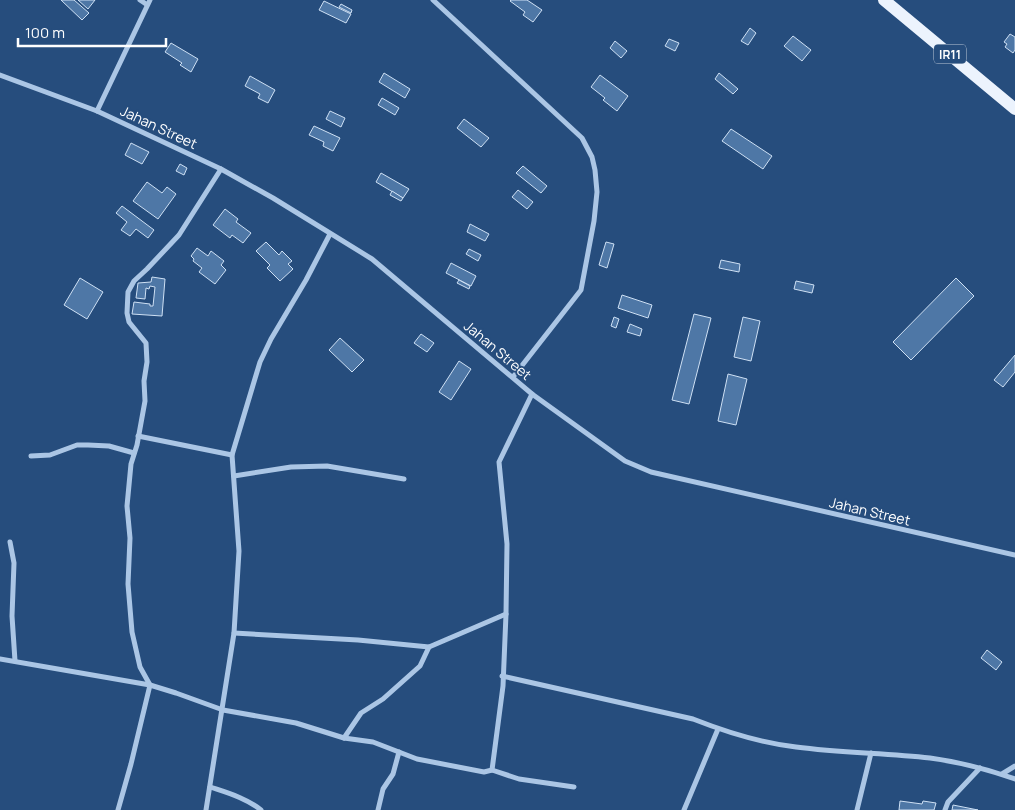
<svg xmlns="http://www.w3.org/2000/svg" width="1015" height="810" font-family="Manrope,sans-serif">
<style>
.building{fill:#4e77a6;stroke:#cee0f4}
.lines{fill:none;stroke-linecap:round;stroke-linejoin:round}
.minor{stroke:#abc6e5;stroke-width:5}
.primary{stroke:#ecf3fd;stroke-width:12}
.labels{text-anchor:middle;dominant-baseline:central;stroke-width:4;stroke-linejoin:round;paint-order:stroke}
.shield{fill:#264d7d;stroke:#becad8;stroke-width:1}
.shield-label{font-size:12px;font-weight:bold;fill:#fff}
.street-label{font-size:14px;fill:#fff;stroke:#264d7d}
</style>
<rect width="100%" height="100%" fill="#264d7d"/>
<g class="building">
<path d="M61 0H74L89 13 82 20Z"/>
<path d="M78 0H95L88 9Z"/>
<path d="M511 0H527L542 10 533 22 523 15 525 12 510 1Z"/>
<path d="M324 1 351 14 346 23 319 10Z"/>
<path d="M341 4 352 10 351 13 339 7Z"/>
<path d="M750 28 756 33 748 45 741 41Z"/>
<path d="M1010 34 1015 37V50L1013 53 1005 47 1007 44 1004 42Z"/>
<path d="M793 36 811 50 802 61 784 46Z"/>
<path d="M669 39 679 43 675 51 665 46Z"/>
<path d="M615 41 627 51 621 58 610 48Z"/>
<path d="M171 43 198 59 191 72 180 65 182 63 165 52Z"/>
<path d="M384 73 410 89 405 98 379 82Z"/>
<path d="M719 73 738 89 733 94 715 79Z"/>
<path d="M600 75 628 96 617 111 603 100 605 98 591 87Z"/>
<path d="M250 76 275 90 268 103 258 98 260 94 245 86Z"/>
<path d="M382 98 399 108 395 115 378 105Z"/>
<path d="M330 111 345 118 341 127 326 119Z"/>
<path d="M464 119 489 138 481 147 457 128Z"/>
<path d="M314 126 340 138 333 151 323 146 324 142 309 135Z"/>
<path d="M731 129 772 156 763 169 722 141Z"/>
<path d="M131 143 149 152 142 164 125 155Z"/>
<path d="M180 164 187 168 184 175 176 171Z"/>
<path d="M523 166 547 186 541 193 516 173Z"/>
<path d="M381 173 409 189 403 198 376 182Z"/>
<path d="M147 182 162 193 167 187 176 194 158 219 133 201Z"/>
<path d="M518 190 533 202 527 209 512 197Z"/>
<path d="M392 191 403 198 401 201 390 195Z"/>
<path d="M122 206 154 230 148 238 136 229 130 236 121 230 127 222 116 213Z"/>
<path d="M225 209 238 219 236 222 251 233 243 243 232 235 230 238 213 225Z"/>
<path d="M470 224 489 234 485 241 467 232Z"/>
<path d="M266 242 279 255 282 251 292 261 288 264 293 269 280 281 267 268 270 265 256 251Z"/>
<path d="M606 242 614 244 607 268 599 265Z"/>
<path d="M197 248 208 256 211 251 224 261 221 265 226 270 215 284 199 272 202 268 193 261 194 259 191 256Z"/>
<path d="M469 249 481 255 478 261 466 254Z"/>
<path d="M721 260 740 264 739 272 719 268Z"/>
<path d="M451 263 476 276 471 286 446 273Z"/>
<path d="M152 277 165 279 162 316 132 314 134 302 150 304V306H153L155 287 150 286 149 289 146 288 145 299 136 298 138 283 151 282Z"/>
<path d="M80 278 103 292 87 319 64 305Z"/>
<path d="M956 278 974 296 911 360 893 342Z"/>
<path d="M459 280 470 286 469 289 457 283Z"/>
<path d="M796 281 814 285 812 293 794 289Z"/>
<path d="M622 295 652 305 648 318 618 308Z"/>
<path d="M694 314 711 318 689 404 672 400Z"/>
<path d="M614 317 619 319 616 328 611 326Z"/>
<path d="M743 317 760 321 751 361 734 357Z"/>
<path d="M630 324 642 329 640 336 627 332Z"/>
<path d="M421 334 434 343 427 352 414 343Z"/>
<path d="M340 338 364 360 352 372 329 350Z"/>
<path d="M1015 355V372L1003 387 994 380Z"/>
<path d="M459 361 471 369 451 400 439 392Z"/>
<path d="M728 374 747 379 736 425 718 421Z"/>
<path d="M987 650 1002 662 996 670 981 658Z"/>
<path d="M900 801 922 804 923 801 936 803 934 810H899Z"/>
<path d="M953 805 978 810H952Z"/>
</g>
<g class="lines">
<g class="minor">
<path d="M140 0 146 4"/>
<path d="M433 0 582 138 592 157 595 170 597 192 594 221 581 290 513 377"/>
<path d="M0 75 97 111 221 169 273 198 372 259 532 394 625 461 651 472 1015 555"/>
<path d="M97 111 150 0"/>
<path d="M138 436 232 455"/>
<path d="M31 456 50 455 77 445H88L109 446 134 453"/>
<path d="M234 476 291 467 327 466 404 479"/>
<path d="M10 542 14 563 12 616 15 661"/>
<path d="M234 633 358 640 429 647 506 614"/>
<path d="M0 659 150 685 176 693 223 710 296 723 344 738 373 742 417 759 484 772 492 770 519 779 574 787"/>
<path d="M502 676 693 719C726 732 761 743 796 747 841 753 885 753 930 758 959 762 987 769 1015 779"/>
<path d="M344 738 361 713 383 699 420 666 429 647"/>
<path d="M492 770 503 686 506 614 507 544 499 462 532 394"/>
<path d="M1002 774 1015 766"/>
<path d="M210 787C228 793 246 798 261 810"/>
<path d="M118 810 131 764 150 685 140 667 132 632 128 584 130 538 127 506 131 464 137 445 145 401 144 381 147 362 146 343 129 322 127 313 128 292 134 281 147 269 179 235 221 169"/>
<path d="M206 810 234 633 239 551 232 455 260 362 271 339 306 280 330 234"/>
<path d="M378 810 383 789 393 774 399 752"/>
<path d="M684 810 718 729"/>
<path d="M857 810 871 753"/>
<path d="M945 810 948 802 980 768"/>
</g>
<path class="primary" d="M884 0 1015 109"/>
</g>
<g class="labels">
<rect class="shield" x="934" y="44.5" width="32" height="19" rx="4"/>
<g class="shield-label">
<text x="950" y="54">IR11</text>
</g>
<g class="street-label">
<text transform="translate(159 127) rotate(25)">Jahan Street</text>
<text transform="translate(498 350) rotate(40)">Jahan Street</text>
<text transform="translate(870 511) rotate(13)">Jahan Street</text>
</g>
</g>
<path d="M18 38v8h148v-8" fill="none" stroke="#ffffff" stroke-width="2.5"/>
<text x="25" y="38" font-size="15" fill="#ffffff" stroke="#264d7d" stroke-width="4" paint-order="stroke">100 m</text>
</svg>
